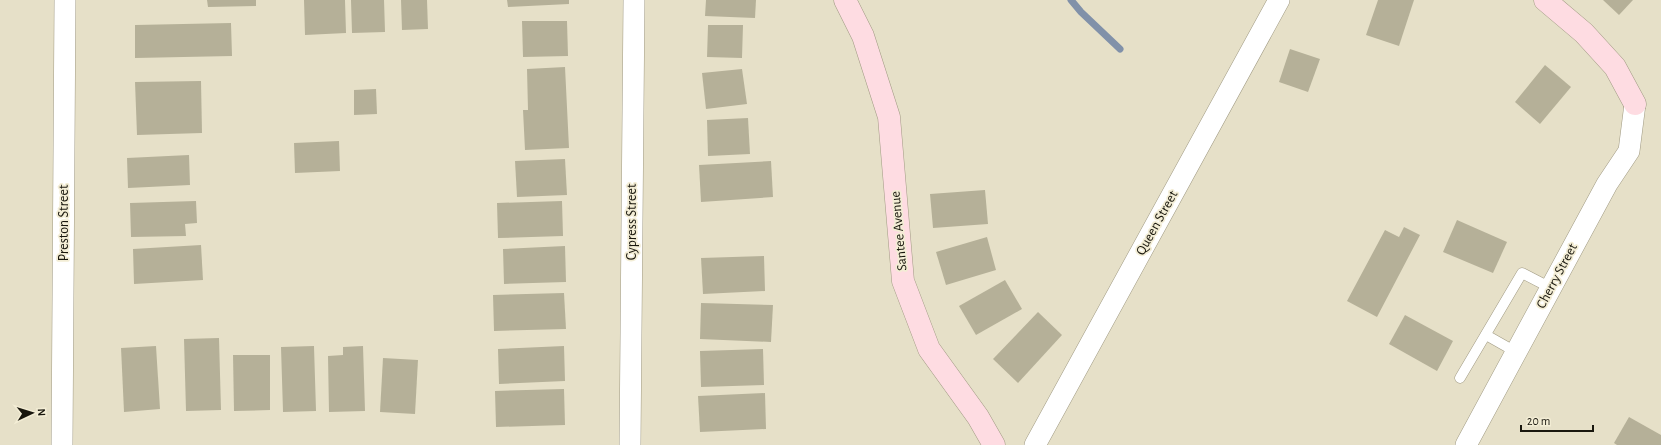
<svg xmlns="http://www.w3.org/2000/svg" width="1661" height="445" font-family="'Alegreya Sans',sans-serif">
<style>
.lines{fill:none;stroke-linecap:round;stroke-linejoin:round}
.stream{stroke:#8191a9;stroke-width:7}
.building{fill:#b5b098}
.lane-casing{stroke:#a09a83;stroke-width:11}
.street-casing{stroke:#a09a83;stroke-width:22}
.secondary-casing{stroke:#a09a83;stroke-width:23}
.lane{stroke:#fff;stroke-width:10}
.street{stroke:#fff;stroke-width:21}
.secondary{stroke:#fedce2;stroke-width:22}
.labels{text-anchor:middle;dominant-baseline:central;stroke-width:3.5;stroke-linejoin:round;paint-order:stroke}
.street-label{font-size:14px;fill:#19170e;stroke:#f3edd5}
</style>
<rect width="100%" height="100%" fill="#e6e0c8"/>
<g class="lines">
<path class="stream" d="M1071 0 1081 12 1120 49"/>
</g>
<g class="building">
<path d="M207 0H256V6L208 7Z"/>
<path d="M304 0H345L346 33 305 35Z"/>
<path d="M351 0H384L385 32 352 33Z"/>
<path d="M401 0H427L428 29 402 30Z"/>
<path d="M507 0H569V4L508 7Z"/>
<path d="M706 0H756L755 18 705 16Z"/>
<path d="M1378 0H1414L1399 46 1366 35Z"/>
<path d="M1603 0H1633L1619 15Z"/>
<path d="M522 21H567L568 56 523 57Z"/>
<path d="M231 23 232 56 135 58V25Z"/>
<path d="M708 25H743L742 58 707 57Z"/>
<path d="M1290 49 1320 59 1308 92 1279 82Z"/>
<path d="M1545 65 1571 87 1540 124 1515 102Z"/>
<path d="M565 67 569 148 525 150 523 110H528L527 69Z"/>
<path d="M742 69 747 104 706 109 702 73Z"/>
<path d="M201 81 202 133 137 135 135 82Z"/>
<path d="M376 89 377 114 354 115V90Z"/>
<path d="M748 118 750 154 708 156 707 120Z"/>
<path d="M339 141 340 171 295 173 294 143Z"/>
<path d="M189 155 190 185 128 188 127 158Z"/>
<path d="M565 159 567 195 517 197 515 161Z"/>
<path d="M771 161 773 197 701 202 699 165Z"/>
<path d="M985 190 988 224 933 228 930 194Z"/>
<path d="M196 201 197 223 185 224 186 236 131 237 130 203Z"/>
<path d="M562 201 563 236 498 238 497 203Z"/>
<path d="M1457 220 1507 242 1493 273 1443 252Z"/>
<path d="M1404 227 1420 235 1377 317 1347 301 1385 230 1399 237Z"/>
<path d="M987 237 996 270 946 285 936 252Z"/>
<path d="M201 245 203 280 134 284 133 249Z"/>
<path d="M565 246 566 282 504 284 503 249Z"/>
<path d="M764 256 765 291 703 294 701 258Z"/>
<path d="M1005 280 1022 309 976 335 959 306Z"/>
<path d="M564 293 566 329 494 331 493 295Z"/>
<path d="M701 303 773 305 771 342 700 339Z"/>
<path d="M1038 312 1062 335 1018 383 993 359Z"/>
<path d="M1405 315 1453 341 1437 371 1389 344Z"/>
<path d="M219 338 221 410 186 411 184 339Z"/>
<path d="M156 346 160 409 124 412 121 348Z"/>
<path d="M314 346 316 411 283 412 281 347Z"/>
<path d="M363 346 365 411 329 412 328 356 343 355V347Z"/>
<path d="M564 346 565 381 499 384 498 349Z"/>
<path d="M763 349 764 385 701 387 700 351Z"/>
<path d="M233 355H270V410L234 411Z"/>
<path d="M383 358 418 360 415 414 380 412Z"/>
<path d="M564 389 565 425 496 427 495 391Z"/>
<path d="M765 393 766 429 700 432 698 396Z"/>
<path d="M1629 417 1661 435V445H1617L1614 443Z"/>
</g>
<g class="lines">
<defs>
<g id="lane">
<path d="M1486 335 1516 352"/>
<path d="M1460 378 1522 273 1551 288"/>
</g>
<g id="street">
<path d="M62 445 65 0"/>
<path d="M630 445 634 0"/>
<path d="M1035 445 1279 0"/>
<path d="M1466 445 1607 184 1629 151 1635 104"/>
</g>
<g id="secondary">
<path d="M845 0 863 36 889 117 903 281 929 349 978 417 994 445"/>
<path d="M1545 0 1584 33 1615 67 1635 104"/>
</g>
</defs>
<use href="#lane" class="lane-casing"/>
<use href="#street" class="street-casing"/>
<use href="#secondary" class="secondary-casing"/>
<use href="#lane" class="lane"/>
<use href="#street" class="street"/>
<use href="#secondary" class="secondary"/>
</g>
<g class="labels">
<g class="street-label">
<text transform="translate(632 222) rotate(-90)">Cypress Street</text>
<text transform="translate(64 223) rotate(-90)">Preston Street</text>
<text transform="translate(1157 223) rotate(-61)">Queen Street</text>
<text transform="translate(899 231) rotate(-95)">Santee Avenue</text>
<text transform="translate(1557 276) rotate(-62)">Cherry Street</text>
</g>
</g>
<g transform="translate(32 413) rotate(86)" stroke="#f3edd5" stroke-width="3" paint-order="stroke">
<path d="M0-3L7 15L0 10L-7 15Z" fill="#19170e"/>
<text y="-6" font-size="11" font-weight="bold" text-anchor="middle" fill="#19170e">N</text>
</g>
<path d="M1521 425v6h72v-6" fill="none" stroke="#19170e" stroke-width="2"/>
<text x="1527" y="425" font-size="12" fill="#19170e" stroke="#f3edd5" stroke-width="3" paint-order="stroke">20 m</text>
</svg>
